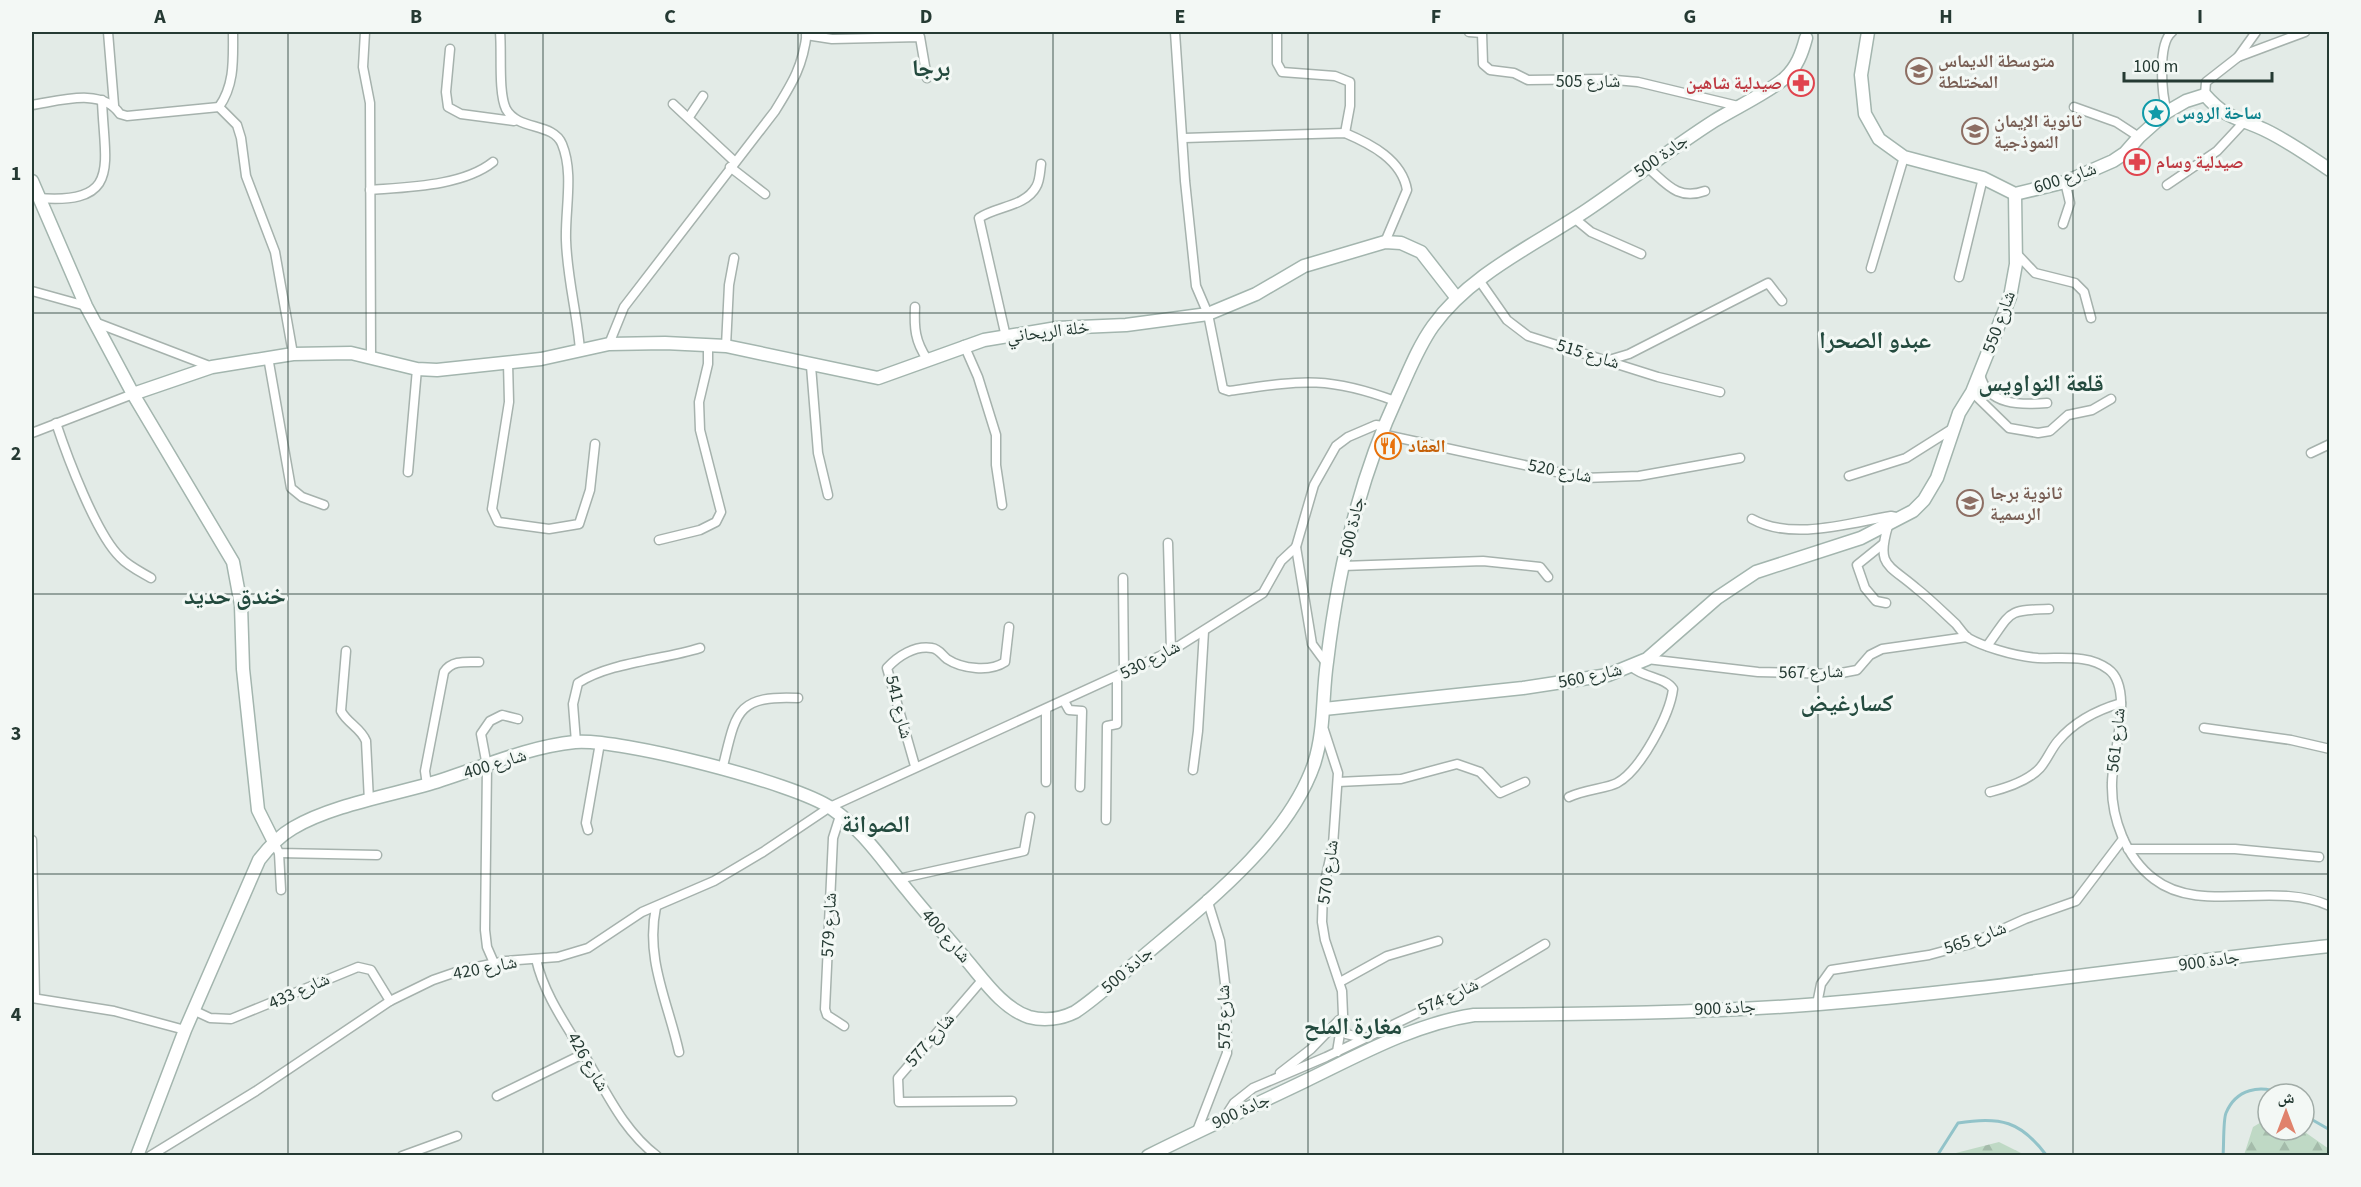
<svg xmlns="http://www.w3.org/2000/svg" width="2361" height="1187" font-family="'Source Sans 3','Noto Naskh Arabic',sans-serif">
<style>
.forest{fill:url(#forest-firs)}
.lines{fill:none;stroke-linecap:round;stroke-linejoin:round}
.stream{stroke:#92c3c9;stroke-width:3}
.minor-casing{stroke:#a6b2ad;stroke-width:11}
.secondary-casing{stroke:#a3b5ae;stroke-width:15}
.minor{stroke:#fff;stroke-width:8}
.secondary{stroke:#fff;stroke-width:12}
.grid{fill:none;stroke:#253a33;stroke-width:1.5;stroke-opacity:0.55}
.labels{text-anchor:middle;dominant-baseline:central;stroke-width:6;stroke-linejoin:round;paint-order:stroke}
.education-label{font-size:18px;font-weight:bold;fill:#785e54;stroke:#f3f8f5;text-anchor:start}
.street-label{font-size:18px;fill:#253a33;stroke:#f3f8f5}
.health-label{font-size:18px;font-weight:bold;fill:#be3a42;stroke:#f3f8f5;text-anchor:end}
.culture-label{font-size:18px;font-weight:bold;fill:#0d838f;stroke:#f3f8f5;text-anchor:start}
.food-label{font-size:18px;font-weight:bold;fill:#c56008;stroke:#f3f8f5;text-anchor:start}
.district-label{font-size:24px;font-weight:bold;fill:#234a3e;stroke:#f3f8f5}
.neatline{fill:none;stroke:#253a33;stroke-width:2}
.grid-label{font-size:20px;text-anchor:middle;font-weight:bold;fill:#253a33}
</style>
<defs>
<pattern id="forest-firs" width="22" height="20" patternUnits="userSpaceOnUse" patternTransform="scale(1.5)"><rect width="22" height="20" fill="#bfd9c5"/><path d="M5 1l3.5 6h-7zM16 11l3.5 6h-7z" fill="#a4bbaa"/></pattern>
</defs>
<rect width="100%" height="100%" fill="#e3ebe7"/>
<g class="forest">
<path d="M2268 1118V1130H2302L2329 1149V1155H2244L2253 1127Z"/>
<path d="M1999 1142 2025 1155H1948Z"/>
</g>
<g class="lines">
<g class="stream">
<path d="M2304 1115 2330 1130"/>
<path d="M1937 1156 1958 1123C2000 1116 2021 1121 2047 1156"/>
<path d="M2223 1156C2224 1146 2223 1120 2226 1113 2236 1089 2260 1084 2282 1094"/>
</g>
<defs>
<g id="minor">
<path d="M108 32 114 105"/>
<path d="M233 32C233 59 235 84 219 107L237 125 241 138 246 176 275 252 293 354"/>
<path d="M365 32 363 67 370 103 371 356"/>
<path d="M500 32C502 52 498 92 506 109 518 131 553 122 562 144 574 173 565 209 566 240 567 277 577 313 580 350"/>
<path d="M1175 32 1185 181 1196 286 1208 314 1223 389 1229 391C1299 381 1326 375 1395 401"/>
<path d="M1277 32V63L1282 72 1335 76 1350 82V106L1345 133"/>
<path d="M1469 32 1482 33 1483 64 1490 70 1514 73 1528 80 1604 79 1638 82 1738 106"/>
<path d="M806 35 832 39 920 37 927 78"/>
<path d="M450 49 446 92 448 107 461 114 514 121"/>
<path d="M2238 57 2256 32"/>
<path d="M2205 95 2206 82 2238 57 2305 32"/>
<path d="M673 104 734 161"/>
<path d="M32 105C59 101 102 87 120 114L127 116 219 107"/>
<path d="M2074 107 2116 122 2139 137"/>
<path d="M2167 112C2162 95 2157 44 2172 32"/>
<path d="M689 117 703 96"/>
<path d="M1184 138 1345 133C1371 144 1402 160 1407 190L1385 242"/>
<path d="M2125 153 2141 164"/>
<path d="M1646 166C1666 183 1677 201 1705 191"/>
<path d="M730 167 765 194"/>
<path d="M2167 185 2217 151 2244 122"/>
<path d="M370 190C408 187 463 186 493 162"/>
<path d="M38 198C123 205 104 164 102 100"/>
<path d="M1574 218 1591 232 1641 254"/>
<path d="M2063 224 2070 203 2065 182"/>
<path d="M2016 253 2035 273 2075 283 2084 292 2091 318"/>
<path d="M1871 268 1904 157"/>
<path d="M1959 277 1983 178"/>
<path d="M1479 280 1507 320 1528 336 1658 377 1720 392"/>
<path d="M32 291 86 306"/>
<path d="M915 307C914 328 915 341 927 359"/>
<path d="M97 323 212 367"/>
<path d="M1006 337 979 218C996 206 1025 207 1036 187 1040 181 1040 171 1041 164"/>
<path d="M609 344 624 307 775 111C793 82 803 66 807 32"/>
<path d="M964 345 978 377 996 435V465L1002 505"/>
<path d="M726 346 729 285 734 258"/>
<path d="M268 357 291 488 302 497 324 505"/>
<path d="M1609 360 1629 354 1768 283 1782 301"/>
<path d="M508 363 509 402 492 509 498 522 549 529 579 524 590 490 595 444"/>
<path d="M811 366 818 453 828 495"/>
<path d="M1980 374C1987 406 2021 405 2047 403"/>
<path d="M1972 392 2009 428 2038 433 2050 431 2068 415 2092 410 2111 399"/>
<path d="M56 423C67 456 96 534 120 557 128 566 141 572 151 578"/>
<path d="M32 433 133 394"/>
<path d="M1381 434 1584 478 1639 476 1740 458"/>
<path d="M2311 453 2330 444"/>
<path d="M408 472 417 369"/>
<path d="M1849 476 1906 458 1952 429"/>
<path d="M1752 519C1792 541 1849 523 1891 516L1901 518"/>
<path d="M1888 526C1876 566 1888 564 1916 588 1930 599 1943 612 1956 624 1960 629 1964 635 1968 638 1977 643 1988 647 1998 650 2011 654 2024 657 2038 658 2061 659 2088 654 2108 669 2135 688 2112 755 2112 783 2111 818 2126 858 2154 879 2200 915 2273 880 2330 906"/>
<path d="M659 540 700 530 716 522 721 512 700 430 699 402 708 364V345"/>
<path d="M1168 543 1171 651"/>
<path d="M1883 544 1857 565 1865 588 1876 601 1886 603"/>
<path d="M1296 547 1312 644 1326 663"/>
<path d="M1343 566 1483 561 1540 567 1548 577"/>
<path d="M1123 578 1124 674"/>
<path d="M1987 646C2012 612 2005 610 2049 609"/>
<path d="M346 651 341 711C347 723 361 728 366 741L369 801"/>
<path d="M1647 659 1758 672 1836 674 1857 670 1870 655 1882 649 1967 637"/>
<path d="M1064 701 1069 710 1082 711 1080 787"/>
<path d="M1046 709V782"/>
<path d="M2204 728 2291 740 2330 749"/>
<path d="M1324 730 1338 773 1333 845 1323 890 1322 922 1325 940 1342 991 1343 1015 1337 1052"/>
<path d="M576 742 573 704 578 683C610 662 663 660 700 648"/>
<path d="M915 766 887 668C898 656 915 645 932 648 939 649 942 655 947 659 962 669 990 672 1005 662L1009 627"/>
<path d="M722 770C736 714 734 695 798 698"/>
<path d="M1193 770 1198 731 1204 631"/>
<path d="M1338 782 1401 779 1457 764 1480 772 1500 793 1525 782"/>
<path d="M427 785 425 771 444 672C452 660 466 662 479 662"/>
<path d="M1990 792C2006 788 2028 781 2040 768 2047 760 2051 749 2058 741 2074 722 2097 710 2121 703"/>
<path d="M1569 797C1583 790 1608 788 1617 783 1641 770 1670 714 1673 689 1665 677 1644 678 1632 667"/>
<path d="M840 816 833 838 825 1009 827 1015 844 1026"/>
<path d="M1106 820 1107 726 1117 724V678"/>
<path d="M588 830 586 823 600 743"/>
<path d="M32 840 35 998"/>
<path d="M274 842 279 853 377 855"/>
<path d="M2128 849H2235L2319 857"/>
<path d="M279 853 281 890"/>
<path d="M898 879 1024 851 1030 817"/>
<path d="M656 907C645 959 668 1002 679 1052"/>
<path d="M536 959C544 995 567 1026 586 1058 607 1093 623 1130 657 1156"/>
<path d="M494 963 487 947 485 930 487 766 481 734 490 721 502 715 518 719"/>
<path d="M983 979 898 1078 899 1102 1012 1101"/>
<path d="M1340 982 1387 956 1438 941"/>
<path d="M32 998 114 1011 185 1030"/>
<path d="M1817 1004 1821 984 1831 970 1929 955 1970 944 2025 919 2076 901 2123 839"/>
<path d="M193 1010 210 1018 231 1019 358 967 371 970 390 1001"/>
<path d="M1343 1023 1346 1034 1364 1038"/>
<path d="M1280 1073 1311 1049 1339 1020"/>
<path d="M497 1096 583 1054"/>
<path d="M1225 1117 1234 1103 1253 1088 1326 1057 1476 985 1545 944"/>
<path d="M1197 1131 1227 1053 1226 992 1220 941 1207 899"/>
<path d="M150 1156 256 1091 390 1001 433 980 462 970 506 961 558 957 588 948 642 912 714 881 763 852 830 807 1171 651 1263 593 1281 561 1296 547 1314 485 1336 446 1348 437 1376 425 1384 426"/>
<path d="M402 1156 457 1136"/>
</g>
<g id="secondary">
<path d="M1868 32 1861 75 1865 114 1879 139 1904 157 1983 178 2015 194 2065 182 2113 161 2125 153 2139 137 2167 112 2186 101 2205 95C2227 120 2238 117 2265 130 2288 141 2309 156 2330 170"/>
<path d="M32 181 86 306 133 394 233 562 241 605 243 669 258 810 274 842"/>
<path d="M133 394 212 367 293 354 351 353 417 369 437 370 541 359 609 344 665 343 726 346 878 378 984 340 1057 328 1126 325 1208 314 1256 294 1304 266 1385 242 1401 243 1421 252 1456 297"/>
<path d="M1324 709 1523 688 1608 675 1647 659 1717 598 1756 572 1861 538 1913 511 1924 500 1937 478 1959 413 1972 392 2010 297 2016 264 2015 194"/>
<path d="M137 1156 185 1030 259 860C269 847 279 836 293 828 330 806 387 796 429 784 476 770 525 747 575 742 619 738 795 783 831 808 865 832 882 860 908 891 928 916 949 939 969 963 985 982 1004 1009 1029 1017 1044 1021 1061 1019 1075 1012 1098 997 1118 977 1140 959 1201 907 1287 842 1314 764 1325 730 1322 696 1327 662 1338 569 1359 479 1398 395 1409 371 1418 347 1433 326 1470 274 1535 245 1587 210 1630 181 1670 149 1714 121 1735 108 1767 93 1785 78 1797 67 1802 53 1806 38"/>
<path d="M1148 1156C1200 1130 1253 1106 1305 1081 1359 1055 1414 1024 1474 1015 1589 1014 1705 1013 1819 1004 1990 990 2159 964 2330 946"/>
</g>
</defs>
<use href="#minor" class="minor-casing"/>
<use href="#secondary" class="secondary-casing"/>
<use href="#minor" class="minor"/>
<use href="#secondary" class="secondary"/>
</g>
<path class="grid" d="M288 32V1156M543 32V1156M798 32V1156M1053 32V1156M1308 32V1156M1563 32V1156M1818 32V1156M2073 32V1156M32 313H2330M32 594H2330M32 874H2330"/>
<defs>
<symbol id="school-ring" viewBox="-11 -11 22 22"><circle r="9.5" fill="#f3f8f5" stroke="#8d6e63" stroke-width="1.5"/><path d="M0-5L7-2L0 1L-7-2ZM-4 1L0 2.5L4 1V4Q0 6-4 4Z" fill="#8d6e63"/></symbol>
<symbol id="pharmacy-ring" viewBox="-11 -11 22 22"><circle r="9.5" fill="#f3f8f5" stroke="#e0444e" stroke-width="1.5"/><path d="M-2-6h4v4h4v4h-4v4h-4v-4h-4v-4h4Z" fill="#e0444e"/></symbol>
<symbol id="sight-ring" viewBox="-11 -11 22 22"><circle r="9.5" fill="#f3f8f5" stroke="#0f9aa8" stroke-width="1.5"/><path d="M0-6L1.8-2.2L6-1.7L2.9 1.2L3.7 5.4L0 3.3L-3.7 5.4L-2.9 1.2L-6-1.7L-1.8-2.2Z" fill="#0f9aa8"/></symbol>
<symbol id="restaurant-ring" viewBox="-11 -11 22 22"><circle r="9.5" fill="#f3f8f5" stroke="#e8710a" stroke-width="1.5"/><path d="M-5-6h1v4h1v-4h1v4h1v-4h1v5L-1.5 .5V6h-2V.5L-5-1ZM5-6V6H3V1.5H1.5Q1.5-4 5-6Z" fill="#e8710a"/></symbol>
</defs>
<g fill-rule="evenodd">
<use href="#school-ring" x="1904" y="56" width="30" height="30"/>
<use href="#pharmacy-ring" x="1786" y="68" width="30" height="30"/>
<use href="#sight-ring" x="2141" y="98" width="30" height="30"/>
<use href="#school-ring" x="1960" y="116" width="30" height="30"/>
<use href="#pharmacy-ring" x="2122" y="147" width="30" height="30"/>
<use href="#restaurant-ring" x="1373" y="431" width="30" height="30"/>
<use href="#school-ring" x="1955" y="488" width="30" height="30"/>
</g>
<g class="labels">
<g class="education-label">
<text x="1938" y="61">متوسطة الديماس<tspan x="1938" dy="21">المختلطة</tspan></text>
<text x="1994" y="121">ثانوية الإيمان<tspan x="1994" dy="21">النموذجية</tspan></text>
<text x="1990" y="493">ثانوية برجا<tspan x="1990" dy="21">الرسمية</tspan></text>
</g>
<g class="street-label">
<text x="1588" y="81">شارع 505</text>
<text transform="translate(1661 156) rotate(-35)">جادة 500</text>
<text transform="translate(2065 178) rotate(-18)">شارع 600</text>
<text transform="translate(1999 322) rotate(-70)">شارع 550</text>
<text transform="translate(1048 332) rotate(-7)">خلة الريحاني</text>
<text transform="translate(1588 354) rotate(17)">شارع 515</text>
<text transform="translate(1560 471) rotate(11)">شارع 520</text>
<text transform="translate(1352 527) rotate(-77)">جادة 500</text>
<text transform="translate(1150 660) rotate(-27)">شارع 530</text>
<text transform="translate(1811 672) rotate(-1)">شارع 567</text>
<text transform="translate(1590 676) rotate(-12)">شارع 560</text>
<text transform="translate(899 707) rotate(76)">شارع 541</text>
<text transform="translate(2116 740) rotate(-84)">شارع 561</text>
<text transform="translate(495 764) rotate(-17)">شارع 400</text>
<text transform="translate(1328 872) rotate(-82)">شارع 570</text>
<text transform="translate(829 925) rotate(-87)">شارع 579</text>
<text transform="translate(946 936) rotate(49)">شارع 400</text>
<text transform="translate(1975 938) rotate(-20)">شارع 565</text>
<text transform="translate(2209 961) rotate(-8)">جادة 900</text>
<text transform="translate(485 968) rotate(-11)">شارع 420</text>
<text transform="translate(1127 970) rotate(-41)">جادة 500</text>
<text transform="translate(299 991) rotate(-24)">شارع 433</text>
<text transform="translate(1448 997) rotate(-25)">شارع 574</text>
<text transform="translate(1725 1008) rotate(-3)">جادة 900</text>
<text transform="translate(1224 1017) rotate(-91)">شارع 575</text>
<text transform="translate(930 1040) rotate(-49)">شارع 577</text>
<text transform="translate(588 1062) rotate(60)">شارع 426</text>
<text transform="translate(1241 1111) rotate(-25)">جادة 900</text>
</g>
<g class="health-label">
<text x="1782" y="83">صيدلية شاهين</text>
<text x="2156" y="162" text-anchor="start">صيدلية وسام</text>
</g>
<g class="culture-label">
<text x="2176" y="113">ساحة الروس</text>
</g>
<g class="food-label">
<text x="1408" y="446">العقاد</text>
</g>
<g class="district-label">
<text x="931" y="68">برجا</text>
<text x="1875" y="340">عبدو الصحرا</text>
<text x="2041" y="383">قلعة النواويس</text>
<text x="235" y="596">خندق حديد</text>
<text x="1847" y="703">كسارغيض</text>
<text x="876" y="824">الصوانة</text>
<text x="1353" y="1026">مغارة الملح</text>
</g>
</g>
<rect width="2361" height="1187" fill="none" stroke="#f3f8f5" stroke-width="66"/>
<g transform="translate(2286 1112)"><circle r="28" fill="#f3f8f5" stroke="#a1aca7" stroke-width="1.5"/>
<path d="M0-4.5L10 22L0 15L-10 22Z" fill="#e0826c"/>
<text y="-9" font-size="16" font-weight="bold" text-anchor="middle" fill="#253a33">ش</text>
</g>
<path d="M2124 72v9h148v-9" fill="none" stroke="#253a33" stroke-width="3"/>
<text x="2133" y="72" font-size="18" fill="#253a33" stroke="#f3f8f5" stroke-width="4.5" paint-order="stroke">100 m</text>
<rect x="33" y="33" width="2295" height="1121" class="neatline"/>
<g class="grid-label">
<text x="160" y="23">A</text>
<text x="416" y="23">B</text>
<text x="670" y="23">C</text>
<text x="926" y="23">D</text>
<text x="1180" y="23">E</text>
<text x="1436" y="23">F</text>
<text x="1690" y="23">G</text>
<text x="1946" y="23">H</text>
<text x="2200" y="23">I</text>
<text x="16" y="180">1</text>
<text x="16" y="460">2</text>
<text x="16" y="740">3</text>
<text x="16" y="1021">4</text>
</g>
</svg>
